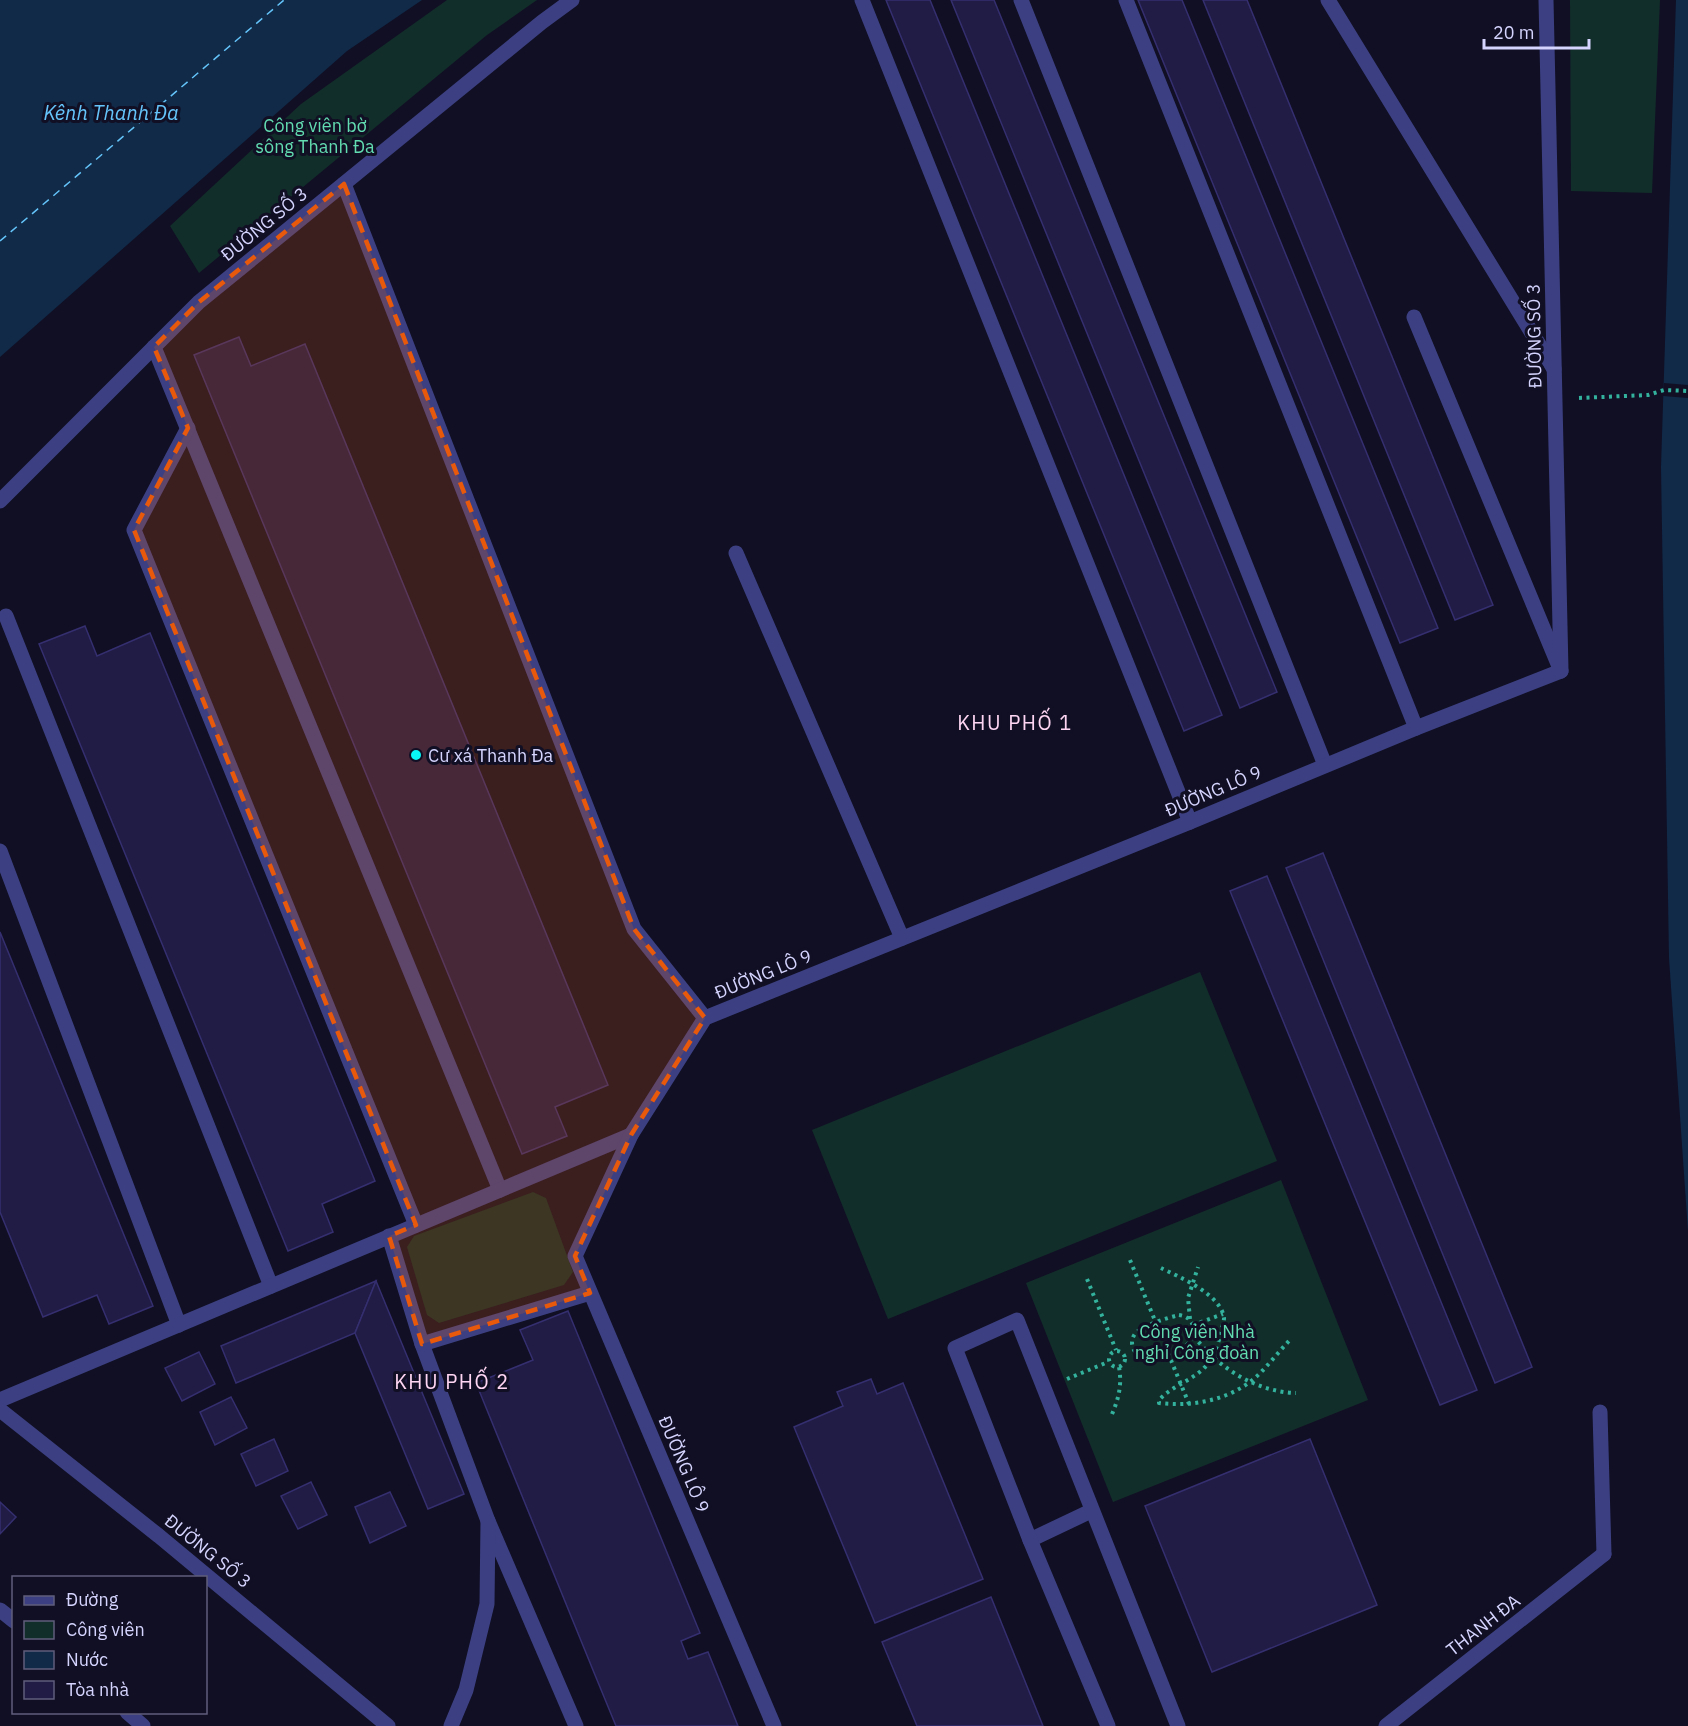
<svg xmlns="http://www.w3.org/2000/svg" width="1688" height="1726" font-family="'IBM Plex Sans',sans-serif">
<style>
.green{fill:#122e2a}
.water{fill:#102a48}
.pier{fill:#110f24}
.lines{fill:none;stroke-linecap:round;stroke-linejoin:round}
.ferry{stroke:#65c4fa;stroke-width:1.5;stroke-dasharray:8 6;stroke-linecap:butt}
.building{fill:#201c45;stroke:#352f70;stroke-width:1.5}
.path{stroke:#33b39e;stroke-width:4;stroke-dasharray:3 4.5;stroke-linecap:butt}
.lane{stroke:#3c4082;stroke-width:15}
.street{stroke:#3c4082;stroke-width:15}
.marked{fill:#e8590c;fill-opacity:0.2;stroke:#e8590c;stroke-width:4.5;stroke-dasharray:12 8;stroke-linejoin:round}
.poi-dot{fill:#08f6f6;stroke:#110f24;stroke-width:2}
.labels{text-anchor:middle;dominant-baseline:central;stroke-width:6;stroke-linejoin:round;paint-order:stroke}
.park-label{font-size:18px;fill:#62dcb1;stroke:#110f24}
.street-label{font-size:18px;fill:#d5d4fe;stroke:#110f24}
.poi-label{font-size:18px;fill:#d5d4fe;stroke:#110f24;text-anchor:start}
.water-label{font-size:20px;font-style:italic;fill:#65c4fa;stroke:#110f24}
.neighbourhood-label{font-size:20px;letter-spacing:1.5px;fill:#fed6f3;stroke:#110f24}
</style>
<rect width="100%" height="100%" fill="#110f24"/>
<g class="green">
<path d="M447 0H537L487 35 199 273 170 226 301 104Z"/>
<path d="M1570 0H1660L1652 193 1571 191Z"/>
<path d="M1200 972 1277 1161 888 1319 812 1130Z"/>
<path d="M1281 1180 1368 1400 1113 1502 1026 1283Z"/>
<path d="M533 1192 546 1198 573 1272 564 1285 439 1323 427 1315 407 1247 414 1236Z"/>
</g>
<g class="water">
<path d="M0 0H422L347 51 0 357Z"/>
<path d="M1676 0H1688V1231L1669 958 1661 467Z"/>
</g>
<path class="pier" d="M1664 383 1688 385V398L1663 396Z"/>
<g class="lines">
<path class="ferry" d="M0 241 284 0"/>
</g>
<g class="building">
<path d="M886 0H930L1222 715 1184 731Z"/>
<path d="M951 0H994L1277 692 1240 708Z"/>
<path d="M1138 0H1182L1438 628 1400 643Z"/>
<path d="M1203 0H1247L1493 605 1455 620Z"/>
<path d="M239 337 251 366 305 344 608 1085 555 1107 567 1136 522 1154 194 355Z"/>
<path d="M85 626 97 656 150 633 375 1181 322 1204 333 1232 288 1251 39 644Z"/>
<path d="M1323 853 1532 1367 1495 1383 1286 868Z"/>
<path d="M1267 876 1477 1390 1440 1405 1230 891Z"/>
<path d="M0 932 153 1306 109 1324 97 1295 43 1317 0 1212Z"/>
<path d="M376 1281 355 1333 236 1383 221 1346Z"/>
<path d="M376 1281 464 1494 428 1509 355 1333Z"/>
<path d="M568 1311 700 1633 681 1641 688 1659 708 1652 738 1726H616L595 1675 476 1383 533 1360 520 1330Z"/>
<path d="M199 1352 215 1384 182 1401 165 1368Z"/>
<path d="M871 1379 877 1394 903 1383 983 1579 875 1623 794 1427 843 1406 837 1392Z"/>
<path d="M231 1397 247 1428 215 1445 200 1412Z"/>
<path d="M274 1439 288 1471 256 1486 241 1454Z"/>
<path d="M1310 1439 1377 1605 1212 1672 1145 1506Z"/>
<path d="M311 1482 327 1515 298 1529 281 1496Z"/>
<path d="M390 1492 406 1526 370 1543 355 1507Z"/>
<path d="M0 1502 16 1517 0 1534Z"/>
<path d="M991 1597 1043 1726H917L882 1642Z"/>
</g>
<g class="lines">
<g class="path">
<path d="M1579 398 1648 395 1664 390 1688 391"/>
<path d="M1130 1260 1156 1323"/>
<path d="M1161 1268C1179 1277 1221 1294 1224 1318 1224 1323 1221 1330 1220 1336 1218 1345 1211 1362 1204 1368 1191 1381 1172 1386 1159 1400V1403C1193 1407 1230 1400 1256 1377 1268 1366 1279 1351 1291 1339"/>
<path d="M1087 1279 1116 1350"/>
<path d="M1179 1315C1186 1316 1191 1319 1193 1326 1200 1348 1166 1354 1152 1359 1137 1362 1124 1342 1138 1331 1149 1324 1166 1318 1179 1315Z"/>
<path d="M1190 1319 1188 1298 1198 1267"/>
<path d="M1193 1325 1223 1314"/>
<path d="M1194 1336C1217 1367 1256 1392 1296 1393"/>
<circle cx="1117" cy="1359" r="8"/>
<path d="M1168 1353 1189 1404"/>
<path d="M1067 1379 1108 1362"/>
<path d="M1112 1414C1119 1398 1122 1384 1119 1367"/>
</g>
<g class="lane">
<path d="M862 0 1190 822"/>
<path d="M1021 0 1325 765"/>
<path d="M1126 0 1416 728"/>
<path d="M1414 317 1561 671"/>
<path d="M736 553 902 938"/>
<path d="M1600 1412 1604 1554"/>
<path d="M488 1521 576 1726"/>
<path d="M0 1610 14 1621"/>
<path d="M127 1712 143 1726"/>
</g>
<g class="street">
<path d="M1328 0 1554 369"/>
<path d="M344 184 634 929 705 1018"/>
<path d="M154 347 500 1190"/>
<path d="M188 428 134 530 416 1225"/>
<path d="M0 501 199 302 542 22 572 0"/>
<path d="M6 616 271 1286"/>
<path d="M0 851 179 1325"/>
<path d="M389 1236 422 1344 488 1521 487 1604 466 1690 451 1726"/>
<path d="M422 1344 590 1293"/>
<path d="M0 1400 631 1135"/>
<path d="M0 1410 159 1536 388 1726"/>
<path d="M1030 1540 1091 1511"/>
<path d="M774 1726 575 1256 631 1135 705 1018 1190 822 1416 728 1561 671 1546 0"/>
<path d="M1108 1726 1030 1540 955 1348 1017 1320 1178 1726"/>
<path d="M1386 1726 1604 1554"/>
</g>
</g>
<path class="marked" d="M344 184 634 929 705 1018 631 1135 575 1256 590 1293 422 1344 389 1236 416 1225 134 530 188 428 154 347 199 302Z"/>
<circle class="poi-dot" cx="416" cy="755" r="6"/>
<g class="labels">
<g class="park-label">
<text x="315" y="125">Công viên bờ<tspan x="315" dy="21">sông Thanh Đa</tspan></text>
<text x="1197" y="1331">Công viên Nhà<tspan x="1197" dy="21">nghỉ Công đoàn</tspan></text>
</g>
<g class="street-label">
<text transform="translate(264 224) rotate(-39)">ĐƯỜNG SỐ 3</text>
<text transform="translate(1534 336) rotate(-91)">ĐƯỜNG SỐ 3</text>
<text transform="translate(1213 791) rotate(-23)">ĐƯỜNG LÔ 9</text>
<text transform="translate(763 974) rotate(-22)">ĐƯỜNG LÔ 9</text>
<text transform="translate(684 1464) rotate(67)">ĐƯỜNG LÔ 9</text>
<text transform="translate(208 1551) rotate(39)">ĐƯỜNG SỐ 3</text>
<text transform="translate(1483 1625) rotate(-38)">THANH ĐA</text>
</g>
<g class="poi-label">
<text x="428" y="755">Cư xá Thanh Đa</text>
</g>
<g class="water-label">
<text x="111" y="112">Kênh Thanh Đa</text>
</g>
<g class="neighbourhood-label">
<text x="1015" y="722">KHU PHỐ 1</text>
<text x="452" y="1381">KHU PHỐ 2</text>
</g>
</g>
<rect x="12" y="1576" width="195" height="138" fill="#110f24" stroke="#5f5e7b" stroke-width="1.5"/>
<rect x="24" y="1596" width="30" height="9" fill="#3c4082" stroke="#5f5e7b" stroke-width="1.5"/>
<text x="66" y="1606" font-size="18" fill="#d5d4fe">Đường</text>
<rect x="24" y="1621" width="30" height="18" fill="#122e2a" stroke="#5f5e7b" stroke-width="1.5"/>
<text x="66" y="1636" font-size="18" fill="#d5d4fe">Công viên</text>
<rect x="24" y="1651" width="30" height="18" fill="#102a48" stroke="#5f5e7b" stroke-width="1.5"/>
<text x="66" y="1666" font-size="18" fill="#d5d4fe">Nước</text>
<rect x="24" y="1681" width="30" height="18" fill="#201c45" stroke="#5f5e7b" stroke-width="1.5"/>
<text x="66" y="1696" font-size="18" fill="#d5d4fe">Tòa nhà</text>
<path d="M1484 39v9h105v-9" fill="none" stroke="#d5d4fe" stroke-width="3"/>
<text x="1493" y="39" font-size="18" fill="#d5d4fe" stroke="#110f24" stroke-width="4.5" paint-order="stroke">20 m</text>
</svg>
